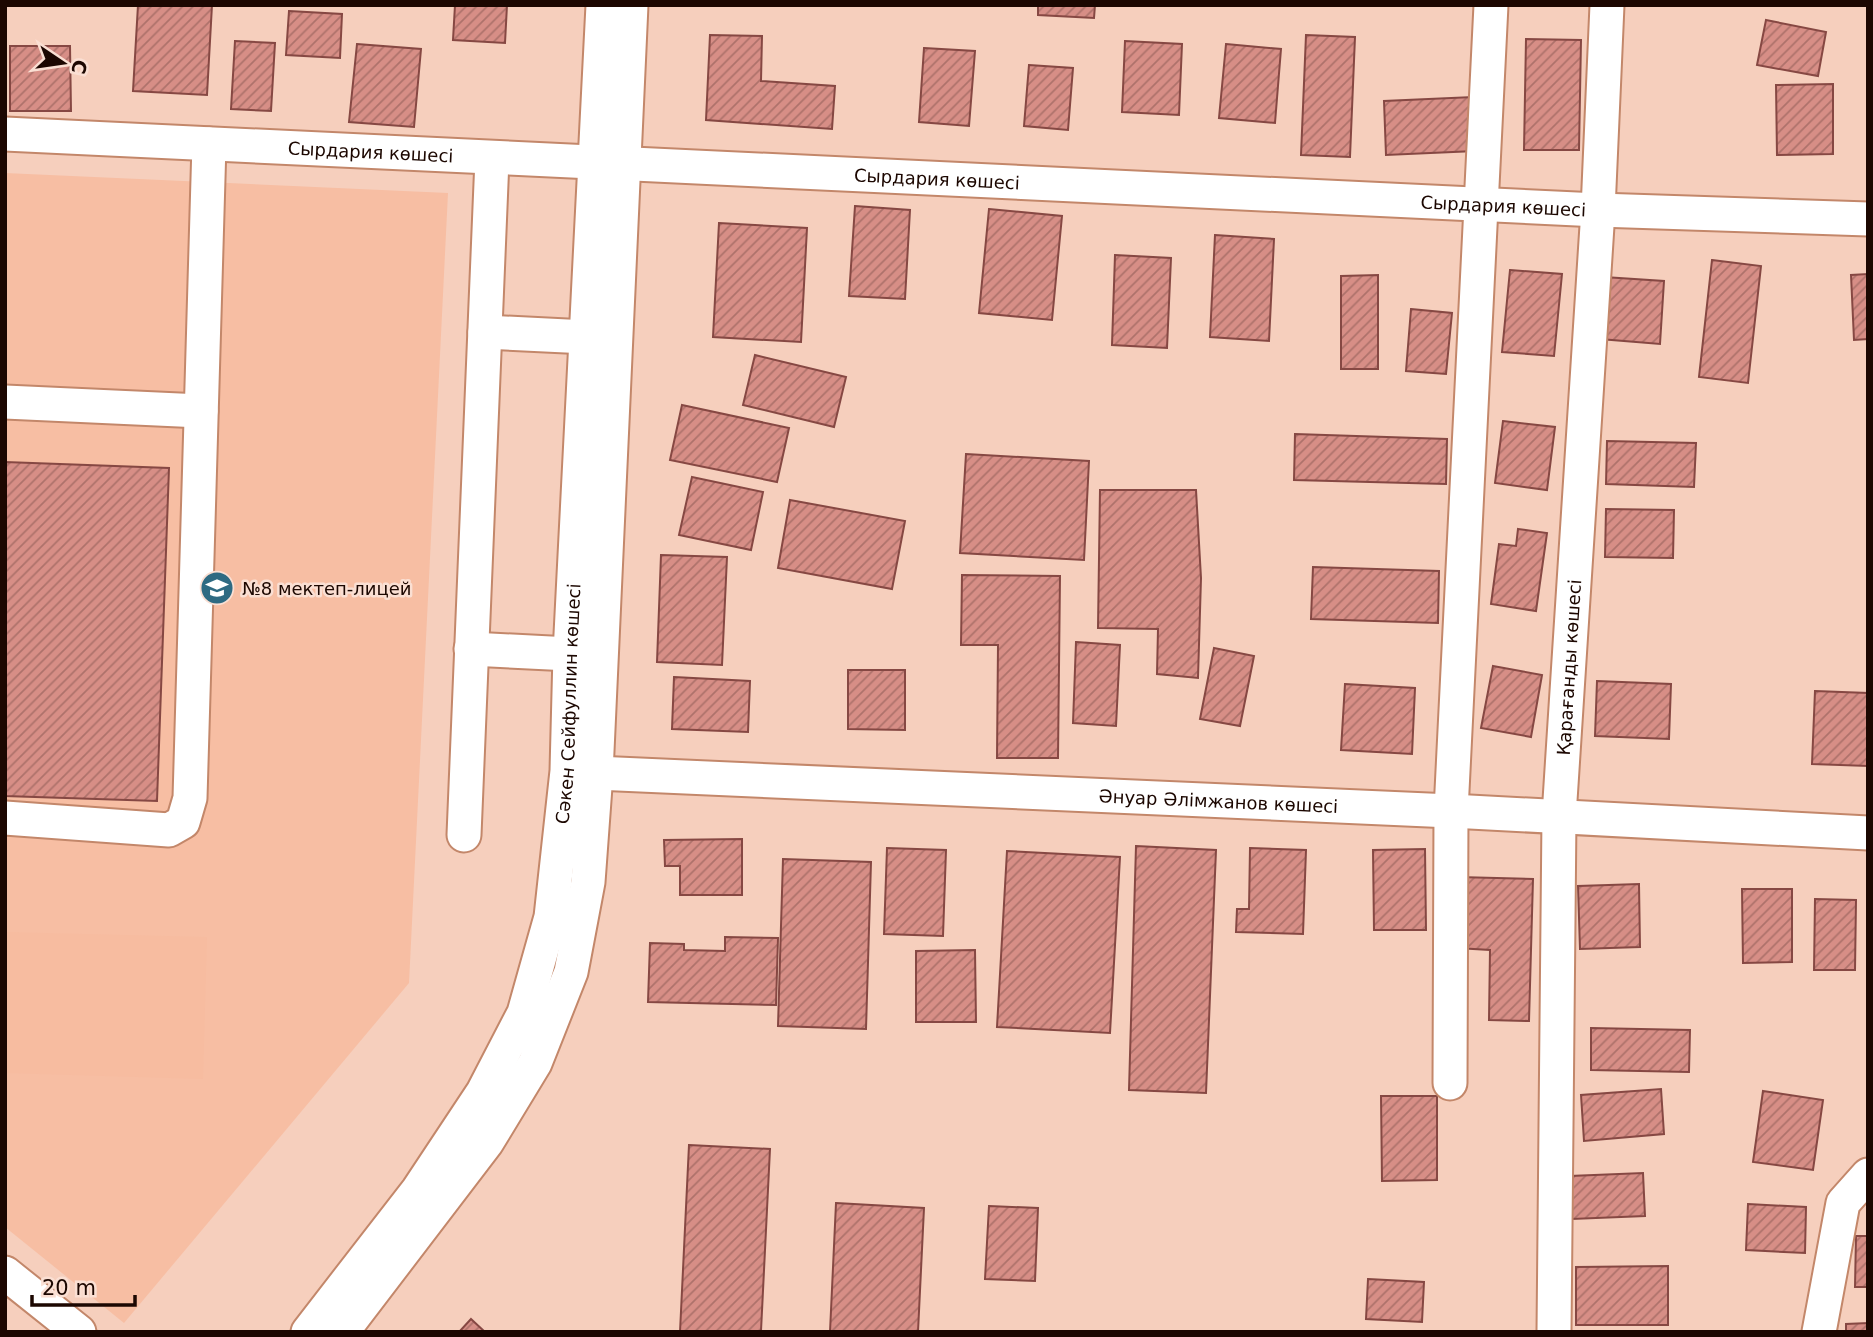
<svg xmlns="http://www.w3.org/2000/svg" width="1873" height="1337" font-family="'DejaVu Sans',sans-serif">
<style>
.built{fill:#f7bea3}
.green{fill:#f7bca0}
.building{fill:url(#building-hatch);stroke:#864843;stroke-width:2}
.lines{fill:none;stroke-linecap:round;stroke-linejoin:round}
.minor-casing{stroke:#c3876a;stroke-width:37}
.minor{stroke:#fff;stroke-width:33}
.labels{text-anchor:middle;dominant-baseline:central;stroke-width:5;stroke-linejoin:round;paint-order:stroke}
.street-label{font-size:18px;fill:#1c0701;stroke:#fadfd3}
.poi-label{font-size:18px;fill:#1c0701;stroke:#fadfd3;text-anchor:start}
</style>
<defs>
<pattern id="building-hatch" width="6" height="6" patternUnits="userSpaceOnUse" patternTransform="scale(1.75)"><rect width="6" height="6" fill="#d78e86"/><path d="M-1 1l2-2M0 6l6-6M5 7l2-2" fill="none" stroke="#ae726b"/></pattern>
</defs>
<rect width="100%" height="100%" fill="#f6cfbd"/>
<path class="built" d="M5 173 448 193 409 983 124 1323 5 1227Z"/>
<path class="green" d="M5 932 207 937 203 1079 5 1073Z"/>
<g class="building">
<path d="M138 5H212L207 95 133 91Z"/>
<path d="M455 5H507L505 43 453 40Z"/>
<path d="M1038 5H1095L1094 18 1038 15Z"/>
<path d="M289 11 342 14 340 58 286 55Z"/>
<path d="M1766 20 1826 32 1818 76 1757 65Z"/>
<path d="M710 35 762 36 761 81 835 86 832 129 706 120Z"/>
<path d="M1306 35 1355 37 1350 157 1301 155Z"/>
<path d="M1526 39 1581 40 1579 150H1524Z"/>
<path d="M235 41 275 43 271 111 231 109Z"/>
<path d="M1125 41 1182 44 1179 115 1122 112Z"/>
<path d="M357 44 421 49 414 127 349 122Z"/>
<path d="M1226 44 1281 49 1275 123 1219 118Z"/>
<path d="M10 46H70L71 111H10Z"/>
<path d="M924 48 975 51 969 126 919 122Z"/>
<path d="M1029 65 1073 68 1068 130 1024 126Z"/>
<path d="M1833 84V154L1777 155 1776 85Z"/>
<path d="M1473 97 1475 151 1386 155 1384 101Z"/>
<path d="M855 206 910 210 905 299 849 296Z"/>
<path d="M989 209 1062 216 1052 320 979 313Z"/>
<path d="M719 223 807 228 801 342 713 337Z"/>
<path d="M1215 235 1274 239 1269 341 1210 337Z"/>
<path d="M1115 255 1171 258 1167 348 1112 345Z"/>
<path d="M1712 260 1761 266 1748 383 1699 377Z"/>
<path d="M1510 270 1562 274 1554 356 1502 352Z"/>
<path d="M1868 274V339L1854 340 1851 275Z"/>
<path d="M1378 275V369H1341V276Z"/>
<path d="M1604 277 1664 281 1660 344 1600 339Z"/>
<path d="M1411 309 1452 313 1446 374 1406 371Z"/>
<path d="M755 355 846 377 834 427 743 405Z"/>
<path d="M682 405 789 428 777 482 670 460Z"/>
<path d="M1503 421 1555 427 1547 490 1495 483Z"/>
<path d="M1295 434 1447 439 1446 484 1294 480Z"/>
<path d="M1607 441 1696 443 1694 487 1606 484Z"/>
<path d="M966 454 1089 461 1084 560 960 553Z"/>
<path d="M5 462 169 468 157 801 5 796Z"/>
<path d="M692 477 763 492 751 550 679 535Z"/>
<path d="M1100 490H1196L1201 578 1198 678 1157 674 1158 629 1098 628Z"/>
<path d="M790 500 905 521 892 589 778 568Z"/>
<path d="M1606 509 1674 510 1673 558 1605 557Z"/>
<path d="M1518 529 1547 533 1536 611 1491 604 1499 544 1516 546Z"/>
<path d="M661 555 727 557 722 665 657 662Z"/>
<path d="M1313 567 1439 571 1438 623 1311 619Z"/>
<path d="M962 575 1060 576 1058 758H997L998 645H961Z"/>
<path d="M1076 642 1120 645 1116 726 1073 723Z"/>
<path d="M1214 648 1254 656 1240 726 1200 719Z"/>
<path d="M1493 666 1542 675 1531 737 1481 728Z"/>
<path d="M848 670H905V730L848 729Z"/>
<path d="M674 677 750 681 748 732 672 729Z"/>
<path d="M1597 681 1671 684 1669 739 1595 736Z"/>
<path d="M1345 684 1415 688 1412 754 1341 750Z"/>
<path d="M1815 691 1868 693V766L1812 764Z"/>
<path d="M742 839V895H680V866H665L664 840Z"/>
<path d="M1136 846 1216 850 1206 1093 1129 1090Z"/>
<path d="M887 848 946 850 943 936 884 934Z"/>
<path d="M1250 848 1306 850 1303 934 1236 932 1237 909H1249Z"/>
<path d="M1425 849 1426 930H1374L1373 850Z"/>
<path d="M1007 851 1120 857 1110 1033 997 1027Z"/>
<path d="M783 859 871 862 866 1029 778 1026Z"/>
<path d="M1458 877 1533 879 1529 1021 1489 1020 1490 950 1457 948Z"/>
<path d="M1639 884 1640 947 1580 949 1578 886Z"/>
<path d="M1742 889H1792V962L1743 963Z"/>
<path d="M1815 899 1856 900 1855 970H1814Z"/>
<path d="M725 937 778 938 776 1005 648 1002 650 943 684 944V950L725 951Z"/>
<path d="M975 950 976 1022H916V951Z"/>
<path d="M1591 1028 1690 1030 1689 1072 1591 1070Z"/>
<path d="M1661 1089 1664 1134 1584 1141 1581 1095Z"/>
<path d="M1763 1091 1823 1100 1813 1170 1753 1162Z"/>
<path d="M1381 1096H1437V1180L1382 1181Z"/>
<path d="M689 1145 770 1149 761 1331 790 1332H680Z"/>
<path d="M1643 1173 1645 1216 1572 1219 1570 1176Z"/>
<path d="M836 1203 924 1208 918 1332H830Z"/>
<path d="M1748 1204 1806 1207 1805 1253 1746 1250Z"/>
<path d="M989 1206 1038 1208 1035 1281 985 1279Z"/>
<path d="M1856 1236H1868V1287H1855Z"/>
<path d="M1668 1266V1325H1576V1267Z"/>
<path d="M1368 1279 1424 1282 1422 1322 1366 1319Z"/>
<path d="M471 1319 485 1332H459Z"/>
<path d="M1868 1323V1332H1846V1324Z"/>
</g>
<g class="lines">
<defs>
<g id="minor">
<path id="s1" d="M5 134 1598 210 1868 219"/>
<path d="M485 332 587 337"/>
<path d="M5 402 201 411"/>
<path d="M471 649 570 654"/>
<path id="s2" d="M573 772 1451 811 1868 833"/>
<path d="M5 818 169 830 183 822 190 798 209 144"/>
<path d="M464 835 492 159"/>
<path d="M1450 1083 1451 811 1491 5"/>
<path d="M5 1273 79 1332"/>
<path id="s3" d="M308 1332 418 1190 483 1092 524 1013 551 917 567 771 570 654 603 5"/>
<path d="M342 1332 487 1142 535 1063 571 972 588 882 596 773 631 5"/>
<path id="s4" d="M1554 1332 1559 816 1598 210 1607 5"/>
<path d="M1819 1332 1843 1203 1868 1175"/>
</g>
</defs>
<use href="#minor" class="minor-casing"/>
<use href="#minor" class="minor"/>
</g>
<defs>
<symbol id="school-disc" viewBox="-11 -11 22 22"><circle r="9.5" fill="#2e6a82" stroke="#fadfd3"/><path d="M0-5L7-2L0 1L-7-2ZM-4 1L0 2.5L4 1V4Q0 6-4 4Z" fill="#fff"/></symbol>
</defs>
<g fill-rule="evenodd">
<use href="#school-disc" x="198" y="569" width="38" height="38"/>
</g>
<g class="labels">
<g class="street-label">
<text stroke="none"><textPath href="#s1" startOffset="366">Сырдария көшесі</textPath></text>
<text stroke="none"><textPath href="#s1" startOffset="933">Сырдария көшесі</textPath></text>
<text stroke="none"><textPath href="#s1" startOffset="1500">Сырдария көшесі</textPath></text>
<text stroke="none"><textPath href="#s4" startOffset="665">Қарағанды көшесі</textPath></text>
<text stroke="none"><textPath href="#s3" startOffset="700">Сәкен Сейфуллин көшесі</textPath></text>
<text stroke="none"><textPath href="#s2" startOffset="646">Әнуар Әлімжанов көшесі</textPath></text>
</g>
<g class="poi-label">
<text x="242" y="588">№8 мектеп-лицей</text>
</g>
</g>
<rect width="1873" height="1337" fill="none" stroke="#1c0701" stroke-width="14"/>
<g transform="translate(63 63) rotate(103)" stroke="#fadfd3" stroke-width="5" paint-order="stroke">
<path d="M0-5L12 26L0 18L-12 26Z" fill="#1c0701"/>
<text y="-10" font-size="19" font-weight="bold" text-anchor="middle" fill="#1c0701">С</text>
</g>
<path d="M32 1295v10h103v-10" fill="none" stroke="#1c0701" stroke-width="3.5"/>
<text x="42" y="1295" font-size="21" fill="#1c0701" stroke="#fadfd3" stroke-width="5" paint-order="stroke">20 m</text>
</svg>
